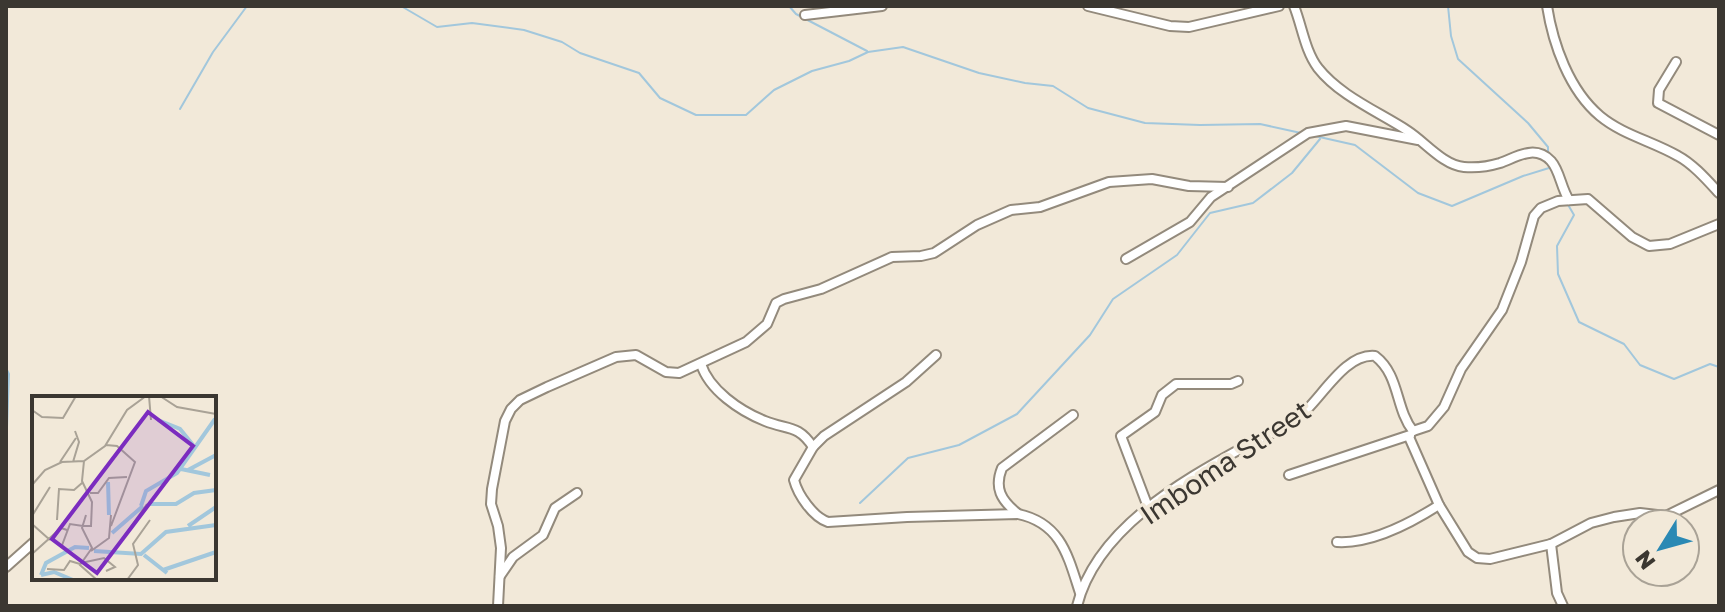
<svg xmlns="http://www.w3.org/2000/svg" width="1725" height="612" font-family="'Golos Text',sans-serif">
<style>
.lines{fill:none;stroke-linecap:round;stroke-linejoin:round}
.stream{stroke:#a2c7dc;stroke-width:2}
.minor-casing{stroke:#938a7c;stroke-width:12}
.minor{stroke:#fff;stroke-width:8}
.labels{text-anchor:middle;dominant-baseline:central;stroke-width:7;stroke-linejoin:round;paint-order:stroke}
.street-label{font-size:28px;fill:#3b3731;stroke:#f2e9d9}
.inset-river{fill:none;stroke:#a2c7dc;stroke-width:4}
.inset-road{fill:none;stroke:#a9a296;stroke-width:2}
.view{fill:#7b2cbf;fill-opacity:0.15;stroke:#7b2cbf;stroke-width:4}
.inset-edge{fill:none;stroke:#3b3731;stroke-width:4}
</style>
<rect width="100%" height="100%" fill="#f2e9d9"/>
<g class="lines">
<g class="stream">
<path d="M401 6 437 27 472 23 524 30 562 42 580 53 639 73 660 98 696 115H746L774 90 812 71 849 61 868 52 903 47 979 73 1025 83 1053 86 1088 108 1145 123 1200 125 1260 124 1301 133"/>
<path d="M789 6 796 14 867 51"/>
<path d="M1448 6 1451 36 1458 59 1528 123 1548 147V154"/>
<path d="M180 109 213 52 247 6"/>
<path d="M1315 136 1355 145 1418 193 1452 206 1523 176 1549 168"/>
<path d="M1549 164 1559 187"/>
<path d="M1567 203 1574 215 1557 246 1558 274 1579 322 1624 344 1640 365 1674 379 1710 364 1719 367"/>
<path d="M6 368 9 374 6 454"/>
<path d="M860 503 908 458 959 445 1017 414 1090 335 1113 299 1177 255 1210 213 1253 203 1292 173 1320 139"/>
</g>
<defs>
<g id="minor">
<path d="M1088 6 1170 26 1189 27 1279 6"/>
<path d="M1294 6C1302 26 1305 51 1318 68 1340 96 1379 112 1408 131 1425 142 1443 165 1464 167 1475 168 1490 166 1500 163 1517 157 1535 144 1551 161 1560 171 1561 188 1569 200"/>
<path d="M1547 6C1553 44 1569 90 1600 116 1623 135 1652 141 1678 156 1693 164 1707 180 1719 193"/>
<path d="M805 15 882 6"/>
<path d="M1676 62 1659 90 1658 103 1719 135"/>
<path d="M1126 259 1190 222 1211 197 1308 133 1346 126 1418 140"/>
<path d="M936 355 906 382 824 436 813 447 794 480C798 495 813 517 828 522L907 517 1018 514C1061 523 1068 556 1080 593"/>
<path d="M701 364C709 390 740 411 765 421 787 430 798 424 813 447"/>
<path d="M1413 431 1428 426 1444 407 1461 369 1502 310 1521 262 1534 216 1541 208 1558 201 1588 199 1632 237 1649 246 1670 244 1719 224"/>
<path d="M1409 437 1439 505 1468 552 1477 558 1490 559 1551 544 1591 523 1614 517 1640 513 1666 516 1719 490"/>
<path d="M1289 475 1410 435"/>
<path d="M1148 507 1121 436 1155 412 1162 395 1176 384H1231L1238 381"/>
<path d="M1017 513C1001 500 994 488 1002 468L1073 415"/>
<path d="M1337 542C1371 544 1411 523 1439 505"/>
<path d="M1551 544 1557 593 1563 606"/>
<path d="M6 567 34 542"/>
<path d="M500 576 513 557 543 535 555 508 577 493"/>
<path d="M498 606 501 548 498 526 491 504 492 489 505 421 511 409 520 400 547 387 616 357 636 355 666 372 679 373 746 342 767 324 776 303 784 299 821 289 892 257 921 256 934 253 977 225 1011 210 1040 207 1109 182 1152 179 1189 186 1228 187"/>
<path d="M1077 606C1096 530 1180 482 1244 447 1262 437 1282 430 1298 418 1321 400 1344 353 1375 356 1400 375 1395 408 1413 431"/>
</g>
</defs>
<use href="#minor" class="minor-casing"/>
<use href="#minor" class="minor"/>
</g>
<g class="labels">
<g class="street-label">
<text transform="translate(1225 462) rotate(-34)">Imboma Street</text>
</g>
</g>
<g transform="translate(32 396)">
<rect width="184" height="184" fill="#f2e9d9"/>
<path class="inset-river" d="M126 24 148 33 161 49M149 73 178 79M156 74 184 59M76 86 77 119M117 108H144L162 97 184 94M109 110 114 95 145 77 183 23M156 130 184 111M80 137 111 110M62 155 109 158 134 136 184 129M112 159 135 177M131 174 184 156M9 179 14 167 43 151 57 152M9 179 22 176 41 184"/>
<path class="inset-road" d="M117 0 119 24M128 0 145 11 184 18M0 14 10 21 31 22 44 0M74 49 85 50 103 66 79 130M28 66 44 42M41 66 47 46 43 35M0 89 13 74 30 66 52 65 73 50 95 14 114 0M58 97H66L77 82 95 81M54 119 50 132 60 152 48 169 65 184M0 120 18 91M25 124 27 93 42 94 50 87M0 128 18 144M51 130H59L60 106 50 85 52 65M89 145 115 108M29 152 38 128 51 130M59 155 77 142 79 119M0 158 29 132 35 134M49 167 72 162 83 171 74 175M15 173 32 174 38 165 48 168M95 184 106 169 101 148 118 124"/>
<path class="view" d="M116 16 161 50 65 177 20 143Z"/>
<rect width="184" height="184" class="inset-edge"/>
</g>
<rect width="1725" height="612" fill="none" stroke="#3b3731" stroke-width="16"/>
<g transform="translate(1661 548) rotate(233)"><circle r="38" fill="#f2e9d9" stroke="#a9a296" stroke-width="2"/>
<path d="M0-6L14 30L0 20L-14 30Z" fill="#2a89b4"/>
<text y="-12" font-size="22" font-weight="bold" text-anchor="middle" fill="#3b3731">N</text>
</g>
</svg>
